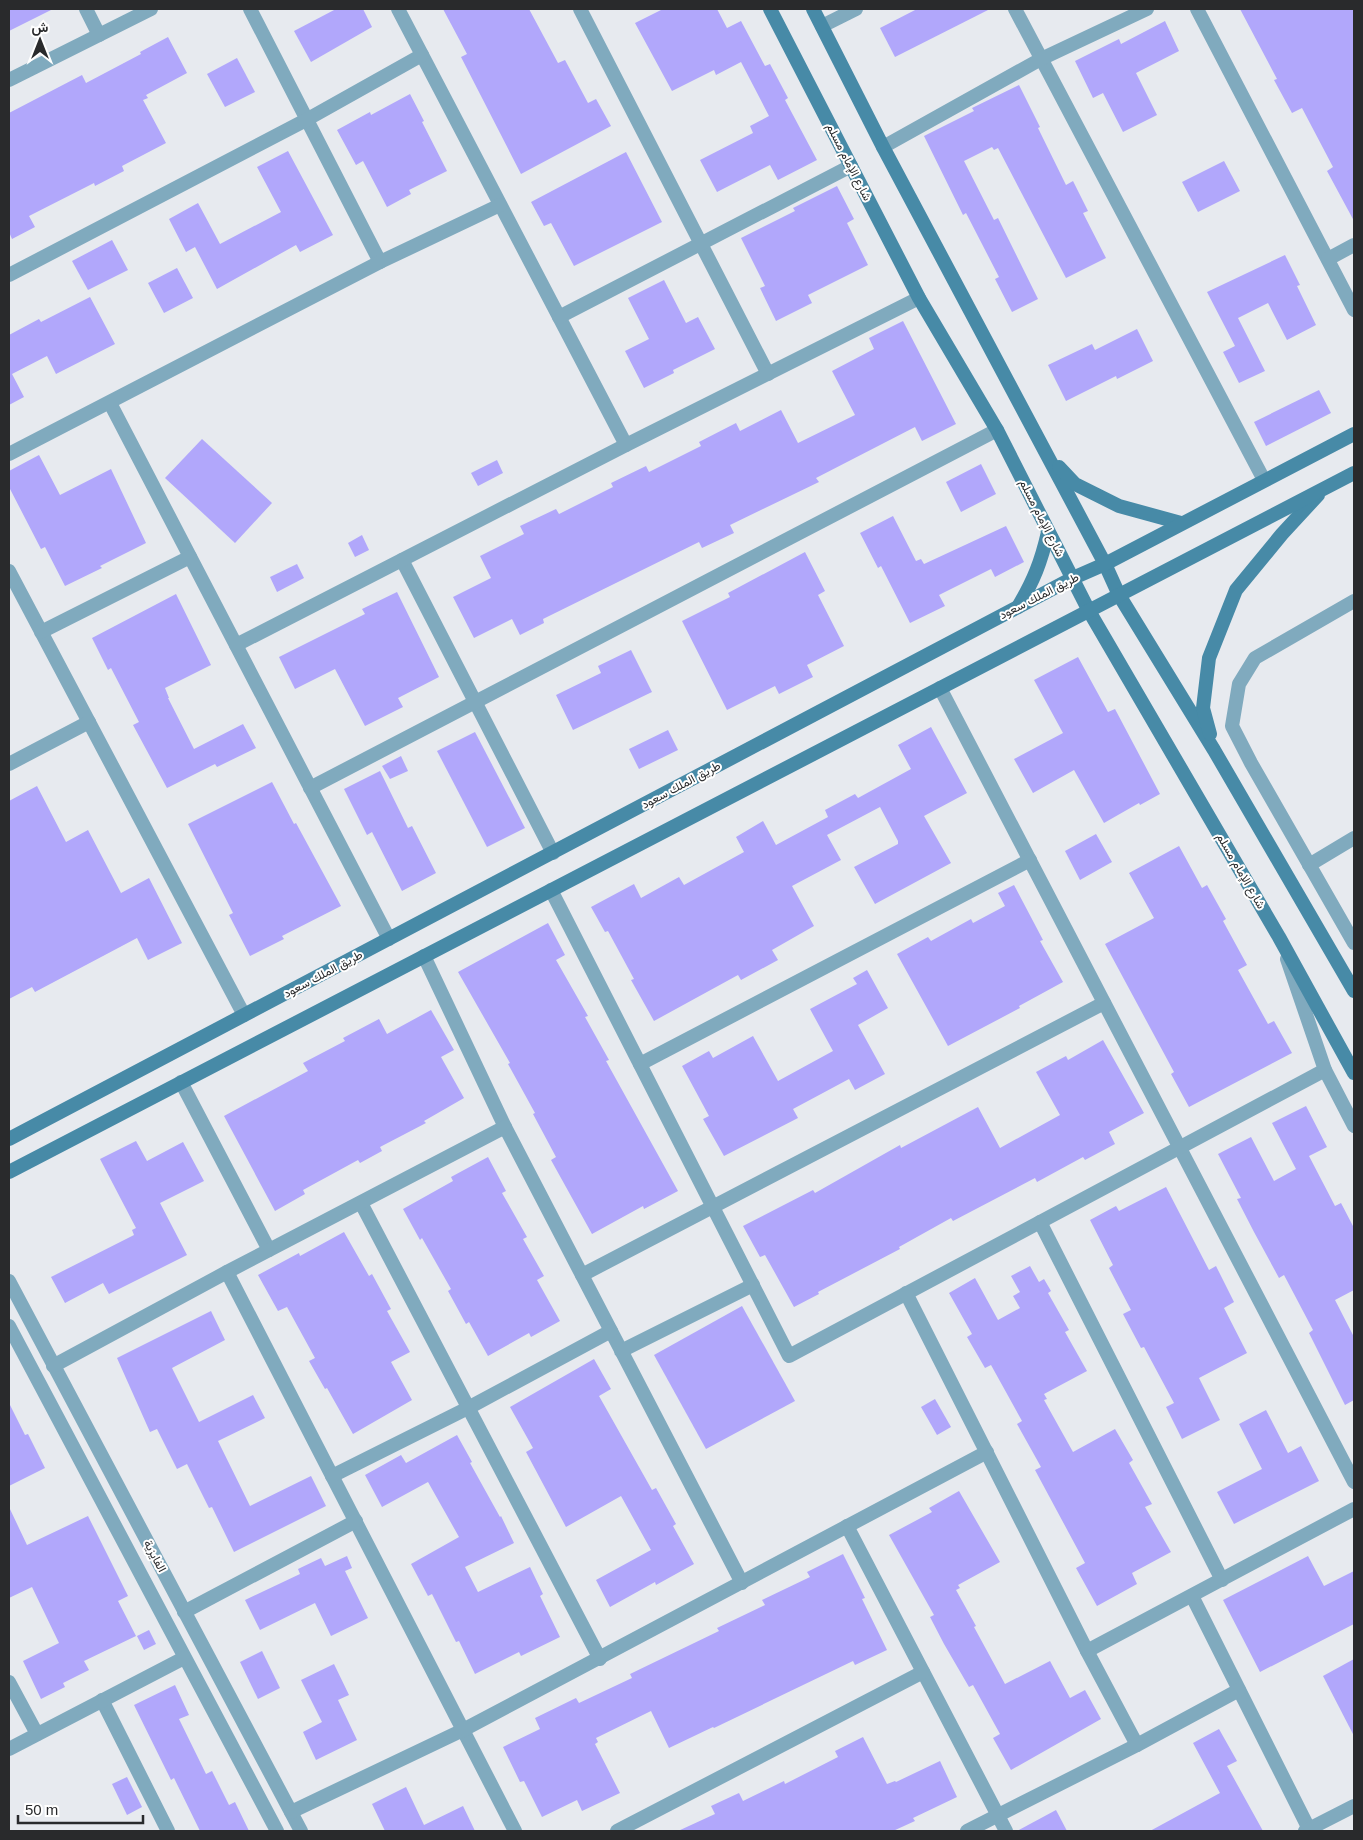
<svg xmlns="http://www.w3.org/2000/svg" width="1363" height="1840" font-family="Helvetica,Vazirmatn,sans-serif">
<style>
.building{fill:#b1a7fb}
.lines{fill:none;stroke-linecap:round;stroke-linejoin:round}
.minor{stroke:#80aabe;stroke-width:14}
.tertiary{stroke:#80aabe;stroke-width:14}
.secondary{stroke:#478aa7;stroke-width:14}
.labels{text-anchor:middle;dominant-baseline:central;stroke-width:4;stroke-linejoin:round;paint-order:stroke}
.street-label{font-size:12px;fill:#292a2c;stroke:#fff}
</style>
<rect width="100%" height="100%" fill="#e7eaef"/>
<g class="building">
<path d="M9 9H53L9 31Z"/>
<path d="M336 9H363L372 27 311 62 294 31Z"/>
<path d="M443 9H529L558 63 565 60 588 103 596 99 611 126 521 174 461 57 467 54Z"/>
<path d="M663 9H717L727 28 741 21 765 66 770 64 788 98 785 100 817 160 778 180 770 165 717 192 700 160 753 133 750 126 769 116 741 62 716 75 714 70 672 91 635 23Z"/>
<path d="M917 9H990L895 57 880 28Z"/>
<path d="M1240 9H1354V221L1327 171 1333 167 1302 108 1292 113 1274 80 1277 79Z"/>
<path d="M1165 21 1179 51 1136 73 1157 115 1123 132 1103 93 1093 98 1075 61 1119 39 1121 44Z"/>
<path d="M168 37 187 73 146 95 148 98 143 100 166 143 122 166 124 171 95 186 94 183 29 216 35 227 12 239 9 232V113L82 75 86 83 141 54 140 52Z"/>
<path d="M237 58 255 92 225 107 207 74Z"/>
<path d="M1019 85 1040 127 1038 128 1066 185 1073 181 1088 211 1083 213 1106 258 1066 278 998 148 994 150 992 147 964 161 994 220 998 218 1038 299 1012 312 995 279 999 277 966 213 963 215 924 136 974 111 972 108Z"/>
<path d="M410 94 424 121 422 122 447 171 409 190 411 194 387 207 363 161 356 165 337 130 370 112 371 115Z"/>
<path d="M288 151 333 235 300 252 296 245 217 289 195 247 186 252 169 219 198 203 220 244 281 212 257 167Z"/>
<path d="M626 152 662 222 574 266 551 223 544 226 531 202Z"/>
<path d="M1224 161 1240 191 1198 212 1182 182Z"/>
<path d="M837 186 854 219 847 223 868 265 808 295 812 303 776 321 760 288 765 286 741 238 795 211 793 208Z"/>
<path d="M112 240 128 270 88 290 72 261Z"/>
<path d="M1285 255 1300 285 1297 286 1316 325 1287 340 1268 303 1238 318 1265 371 1239 383 1223 352 1235 346 1207 292Z"/>
<path d="M177 268 193 298 164 313 148 283Z"/>
<path d="M664 280 686 323 698 317 715 349 673 370 674 373 644 388 625 351 649 339 628 298Z"/>
<path d="M90 297 115 344 56 374 47 356 12 374 24 397 9 405V335L39 319 41 322Z"/>
<path d="M903 321 956 424 922 441 915 427 816 478 819 482 730 525 734 533 702 548 699 542 543 619 544 623 520 635 512 619 474 638 453 597 491 578 480 556 524 534 520 526 556 509 559 514 613 487 611 483 646 466 649 472 701 446 699 442 736 423 740 431 781 410 798 443 855 415 832 371 874 349 869 338Z"/>
<path d="M1137 329 1153 361 1117 379 1116 376 1066 401 1048 365 1092 344 1095 350Z"/>
<path d="M1319 390 1331 413 1266 446 1254 422Z"/>
<path d="M202 439 272 503 235 543 165 478Z"/>
<path d="M39 455 60 495 111 469 146 543 100 566 102 568 65 586 45 547 41 549 9 487V471Z"/>
<path d="M497 460 503 473 478 486 471 473Z"/>
<path d="M981 464 996 494 961 512 946 482Z"/>
<path d="M893 516 916 561 921 559 924 564 1006 526 1024 562 995 577 991 569 939 595 945 606 910 623 881 566 878 568 860 533Z"/>
<path d="M362 535 369 550 355 557 348 543Z"/>
<path d="M805 552 825 591 818 595 844 646 807 665 813 677 779 694 775 686 727 710 682 621 730 597 728 593Z"/>
<path d="M297 564 304 578 277 592 270 577Z"/>
<path d="M397 592 439 677 398 698 403 707 365 726 335 669 295 689 279 657 365 614 362 609Z"/>
<path d="M176 594 211 665 165 688 169 698H168L194 749 243 724 256 748 217 767 215 764 167 788 133 725 139 722 111 668 108 670 92 638Z"/>
<path d="M631 650 652 692 573 730 556 695 601 673 598 666Z"/>
<path d="M1078 657 1108 712 1115 709 1160 794 1140 805 1139 803 1104 823 1074 770 1033 793 1014 759 1063 733 1034 680Z"/>
<path d="M931 727 967 793 924 816 951 863 875 904 854 867 898 844V841L880 807 827 835 841 860 792 886 814 926 772 950 778 960 741 980 738 975 654 1021 631 980 634 979 608 931 605 932 591 907 634 884 641 898 679 877 684 885 744 852 736 837 763 821 776 845 828 817 825 810 855 794 858 798 911 769 898 745Z"/>
<path d="M668 730 678 750 639 769 629 749Z"/>
<path d="M475 732 525 828 487 847 437 751Z"/>
<path d="M401 756 408 771 390 779 382 766Z"/>
<path d="M380 771 408 828 412 826 436 873 402 891 372 832 367 835 344 789Z"/>
<path d="M272 782 294 824 296 823 341 906 282 936 284 939 250 956 229 915 233 913 188 824Z"/>
<path d="M37 786 66 842 88 830 121 893 149 878 182 943 148 960 137 938 35 992 32 987 9 999V801Z"/>
<path d="M1096 834 1112 862 1080 880 1065 851Z"/>
<path d="M1179 846 1202 888 1207 885 1226 919 1223 921 1247 965 1238 970 1268 1024 1274 1021 1292 1053 1189 1107 1171 1074 1174 1072 1105 944 1154 918 1129 873Z"/>
<path d="M1014 885 1043 940 1040 941 1063 982 1019 1006 1020 1008 948 1046 897 954 928 937 931 941 971 919 973 923 1005 906 998 893Z"/>
<path d="M548 923 565 955 556 960 588 1016 585 1017 609 1060 606 1061 678 1191 644 1209 643 1206 592 1234 551 1160 556 1157 533 1114 535 1113 508 1064 510 1063 458 972Z"/>
<path d="M867 970 888 1008 858 1025 885 1074 855 1090 849 1079 793 1109 798 1118 724 1156 703 1119 709 1116 682 1066 709 1051 713 1058 753 1036 778 1081 833 1051 810 1009 857 984 853 978Z"/>
<path d="M431 1010 454 1050 441 1057 464 1098 424 1121 426 1123 380 1147 382 1151 360 1163 358 1160 303 1190 305 1194 275 1211 224 1116 308 1071 303 1063 345 1041 343 1038 379 1019 387 1034Z"/>
<path d="M1103 1040 1144 1113 1109 1132 1115 1144 1085 1160 1083 1157 1037 1182 1035 1178 953 1221 951 1218 899 1247 900 1249 818 1292 819 1294 794 1307 765 1255 760 1257 743 1226 813 1190 815 1193 900 1145 901 1148 978 1107 1000 1148 1060 1115 1036 1072 1066 1056 1068 1060Z"/>
<path d="M1306 1106 1327 1147 1309 1156 1335 1206 1341 1203 1354 1228V1290L1335 1300 1354 1337V1400L1345 1405 1309 1333 1313 1330 1284 1275 1279 1278 1254 1232 1237 1199 1241 1198 1218 1154 1251 1137 1274 1181 1296 1169 1272 1123Z"/>
<path d="M136 1141 147 1161 183 1142 204 1181 160 1203 187 1255 109 1294 103 1283 65 1303 51 1277 134 1235 132 1230 136 1228 100 1159Z"/>
<path d="M488 1157 506 1191 502 1193 527 1237 523 1239 544 1276 537 1280 560 1321 531 1337 529 1333 488 1356 469 1322 466 1324 448 1291 451 1289 422 1238 420 1240 403 1209 453 1181 451 1177Z"/>
<path d="M1166 1187 1209 1270 1216 1266 1234 1302 1224 1308 1247 1353 1199 1378 1220 1420 1182 1439 1166 1407 1174 1403 1144 1347 1141 1348 1123 1314 1131 1310 1109 1268 1113 1265 1090 1220 1116 1206 1119 1211Z"/>
<path d="M344 1232 369 1276 372 1274 391 1309 387 1311 410 1352 391 1362 412 1400 353 1434 327 1388 325 1389 309 1361 315 1358 287 1307 278 1311 258 1275 299 1253 300 1256Z"/>
<path d="M1030 1266 1039 1282 1044 1279 1051 1291 1048 1293 1069 1330 1065 1332 1087 1371 1044 1394 1047 1399 1044 1400 1073 1452 1115 1429 1133 1460 1129 1463 1152 1504 1145 1507 1171 1552 1132 1573 1137 1584 1097 1606 1076 1568 1085 1563 1035 1470 1041 1467 1017 1424 1022 1421 991 1365 985 1368 967 1337 972 1334 949 1293 975 1278 998 1320 1020 1308 1013 1296 1020 1292 1011 1276Z"/>
<path d="M742 1306 795 1401 706 1449 654 1355Z"/>
<path d="M211 1311 225 1340 172 1368 199 1422 253 1395 265 1418 218 1441 250 1506 311 1476 326 1506 234 1552 212 1507 209 1508 187 1464 177 1469 157 1429 150 1432 117 1358Z"/>
<path d="M594 1359 611 1389 599 1396 652 1490 656 1488 676 1524 673 1526 694 1564 656 1585 655 1582 610 1607 596 1580 651 1550 621 1496 566 1527 526 1452 533 1448 510 1407Z"/>
<path d="M935 1399 951 1427 937 1435 921 1407Z"/>
<path d="M9 1403 25 1435 28 1434 45 1468 9 1486Z"/>
<path d="M1266 1410 1288 1453 1301 1446 1319 1481 1234 1524 1217 1492 1262 1469 1239 1424Z"/>
<path d="M457 1435 472 1462 470 1463 500 1517 501 1516 514 1543 465 1567 478 1592 530 1567 543 1594 540 1596 560 1637 521 1656 519 1652 475 1674 459 1641 456 1642 432 1594 428 1596 411 1564 459 1537 428 1482 382 1507 365 1475 401 1455 406 1463Z"/>
<path d="M959 1491 1000 1562 958 1585 960 1588 956 1590 976 1626 974 1627 1005 1684 1050 1661 1070 1698 1085 1690 1101 1719 1011 1770 993 1738 1000 1734 973 1685 969 1687 944 1644 930 1617 934 1615 889 1535 932 1512 929 1508Z"/>
<path d="M9 1507 27 1545 88 1516 128 1596 118 1601 136 1636 84 1661 89 1670 63 1683 65 1687 41 1699 23 1661 59 1643 32 1587 9 1598Z"/>
<path d="M843 1554 865 1598 862 1599 887 1650 855 1665 853 1661 714 1728 713 1727 669 1748 651 1711 596 1738 598 1742 595 1744 620 1793 582 1811 577 1800 542 1817 524 1781 520 1782 503 1747 540 1729 535 1718 576 1698 579 1703 632 1678 630 1674 719 1631 717 1628 765 1605 762 1600 810 1577 807 1572Z"/>
<path d="M347 1556 352 1568 345 1571 368 1618 331 1636 315 1603 260 1630 245 1600 300 1574 298 1569 321 1558 325 1566Z"/>
<path d="M1308 1556 1324 1586 1354 1571V1624L1260 1672 1223 1600Z"/>
<path d="M149 1630 156 1644 144 1650 137 1636Z"/>
<path d="M262 1651 280 1688 258 1699 240 1662Z"/>
<path d="M1354 1659V1736L1323 1676Z"/>
<path d="M334 1664 349 1695 338 1700 357 1740 316 1760 303 1732 322 1722 301 1680Z"/>
<path d="M175 1685 189 1715 179 1719 206 1774 212 1771 229 1805 235 1802 249 1831H200L174 1778 171 1780 134 1705Z"/>
<path d="M1219 1729 1237 1761 1227 1766 1263 1831H1150L1220 1793 1193 1743Z"/>
<path d="M863 1737 887 1784 895 1781 896 1782 940 1761 957 1797 913 1818 915 1821 893 1831H678L715 1814 711 1806 739 1793 743 1801 784 1781 785 1784 838 1757 835 1751Z"/>
<path d="M127 1777 142 1807 127 1815 112 1784Z"/>
<path d="M406 1787 424 1825 463 1806 475 1831H385L372 1804Z"/>
<path d="M1056 1810 1067 1831H1017Z"/>
</g>
<g class="lines">
<g class="minor">
<path d="M86 9 99 35"/>
<path d="M250 9 380 262"/>
<path d="M398 9 626 445"/>
<path d="M580 9 768 374"/>
<path d="M1015 9 1264 480"/>
<path d="M1197 9 1354 310"/>
<path d="M822 26 856 9"/>
<path d="M9 80 151 9"/>
<path d="M883 147 1041 59 1147 9"/>
<path d="M1328 259 1354 245"/>
<path d="M9 275 306 120 422 55"/>
<path d="M559 317 851 166"/>
<path d="M110 403 389 939"/>
<path d="M9 454 380 262 500 205"/>
<path d="M402 560 553 853"/>
<path d="M9 571 244 1015"/>
<path d="M41 632 190 557"/>
<path d="M236 645 626 445 919 298"/>
<path d="M940 688 1354 1482"/>
<path d="M9 764 89 722"/>
<path d="M310 788 997 430"/>
<path d="M1309 865 1354 838"/>
<path d="M551 890 789 1356 1325 1070"/>
<path d="M424 956 505 1127 742 1583"/>
<path d="M640 1064 1030 860"/>
<path d="M181 1082 269 1250"/>
<path d="M361 1203 600 1659"/>
<path d="M1040 1222 1222 1580"/>
<path d="M227 1272 515 1831"/>
<path d="M582 1275 1104 1003"/>
<path d="M9 1281 301 1831"/>
<path d="M906 1293 1087 1651 1137 1745"/>
<path d="M9 1326 277 1831"/>
<path d="M621 1351 753 1285"/>
<path d="M53 1366 227 1272 505 1127"/>
<path d="M332 1476 468 1408 611 1331"/>
<path d="M847 1526 1006 1831"/>
<path d="M1192 1596 1309 1829"/>
<path d="M184 1612 356 1521"/>
<path d="M1087 1651 1354 1509"/>
<path d="M9 1682 37 1734"/>
<path d="M102 1700 168 1831"/>
<path d="M9 1749 184 1658"/>
<path d="M291 1812 463 1730 987 1452"/>
<path d="M617 1831 923 1672"/>
<path d="M967 1831 1137 1745 1239 1690"/>
<path d="M1305 1831 1354 1806"/>
</g>
<g class="tertiary">
<path d="M1354 601 1255 658 1239 684 1232 726 1251 763 1354 943"/>
<path d="M1287 959 1325 1070 1354 1126"/>
</g>
<g class="secondary">
<path d="M770 9 919 298 997 430 1089 611 1279 937 1354 1073"/>
<path d="M813 9 883 147 1105 564 1119 595 1214 750 1354 991"/>
<path d="M1059 467 1075 484 1119 506 1181 523"/>
<path d="M1018 607C1034 580 1041 562 1048 532"/>
<path d="M1210 734 1203 708 1209 658 1236 590 1282 534 1318 495"/>
<path d="M9 1139 1073 578 1105 564 1354 434"/>
<path d="M9 1172 1354 473"/>
</g>
</g>
<g class="labels">
<g class="street-label">
<text transform="translate(849 162) rotate(63)">شارع الإمام مسلم</text>
<text transform="translate(1042 518) rotate(63)">شارع الإمام مسلم</text>
<text transform="translate(1039 596) rotate(-27)">طريق الملك سعود</text>
<text transform="translate(681 785) rotate(-28)">طريق الملك سعود</text>
<text transform="translate(1241 871) rotate(60)">شارع الإمام مسلم</text>
<text transform="translate(323 974) rotate(-28)">طريق الملك سعود</text>
<text transform="translate(155 1556) rotate(62)">الفايزية</text>
</g>
</g>
<rect width="1363" height="1840" fill="none" stroke="#292a2c" stroke-width="20"/>
<g transform="translate(40 40)" stroke="#ffffff" stroke-width="4" paint-order="stroke">
<path d="M0-4L9 19L0 12L-9 19Z" fill="#292a2c"/>
<text y="-8" font-size="14" font-weight="bold" text-anchor="middle" fill="#292a2c">ش</text>
</g>
<path d="M18 1815v8h125v-8" fill="none" stroke="#292a2c" stroke-width="2.5"/>
<text x="25" y="1815" font-size="15" fill="#292a2c" stroke="#ffffff" stroke-width="4" paint-order="stroke">50 m</text>
</svg>
